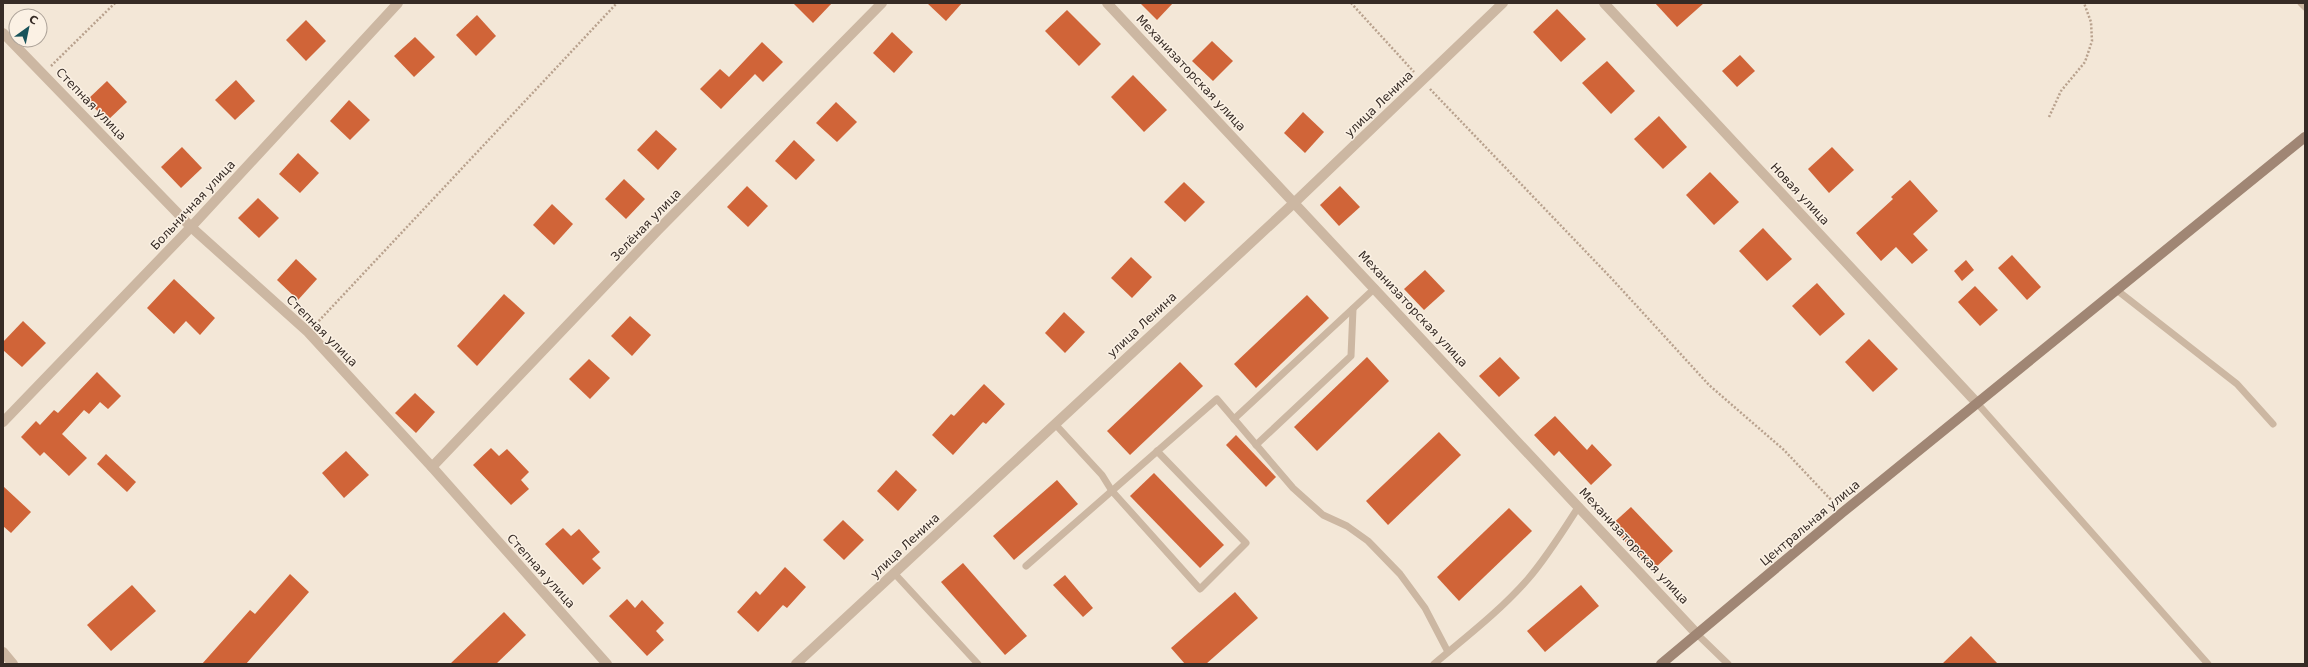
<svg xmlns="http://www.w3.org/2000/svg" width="2308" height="667" font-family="'DejaVu Sans',sans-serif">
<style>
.building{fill:#d06438}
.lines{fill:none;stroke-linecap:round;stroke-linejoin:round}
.path{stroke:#b8a18d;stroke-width:2.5;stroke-dasharray:2 2;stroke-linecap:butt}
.lane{stroke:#ccb7a2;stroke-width:7}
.street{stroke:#ccb7a2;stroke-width:10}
.secondary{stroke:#a08674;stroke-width:10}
.labels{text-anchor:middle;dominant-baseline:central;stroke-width:3;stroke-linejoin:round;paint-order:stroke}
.street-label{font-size:12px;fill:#362b25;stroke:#fbf1e4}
</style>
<rect width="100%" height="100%" fill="#f3e7d7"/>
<g class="building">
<path d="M793 3H832L813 23Z"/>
<path d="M927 3H962L946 21Z"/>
<path d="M1140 3H1173L1157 20Z"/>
<path d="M1655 3H1704L1677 27Z"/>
<path d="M1557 9 1586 39 1561 62 1533 32Z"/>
<path d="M1067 10 1101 44 1079 66 1045 31Z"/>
<path d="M477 15 496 36 476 56 456 35Z"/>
<path d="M306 20 326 41 306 61 286 40Z"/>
<path d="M892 32 913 52 894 73 873 53Z"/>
<path d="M415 37 435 57 414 77 394 56Z"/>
<path d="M1212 41 1233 61 1213 81 1192 61Z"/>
<path d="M762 42 783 62 763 82 755 74 721 109 700 89 720 69 729 77Z"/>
<path d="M1740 55 1755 71 1737 87 1722 71Z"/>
<path d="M1607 61 1635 91 1611 114 1582 83Z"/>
<path d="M1133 75 1167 110 1144 132 1111 97Z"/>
<path d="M236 80 255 101 235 120 215 100Z"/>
<path d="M107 81 127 102 107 121 87 100Z"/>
<path d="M349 100 370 120 350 140 330 121Z"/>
<path d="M836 102 857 122 837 142 816 123Z"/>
<path d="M1303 112 1324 132 1305 153 1284 133Z"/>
<path d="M1659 116 1687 147 1663 169 1634 139Z"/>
<path d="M656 130 677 149 658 170 637 150Z"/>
<path d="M794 140 815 160 796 180 775 161Z"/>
<path d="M182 147 202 168 181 188 161 167Z"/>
<path d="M1832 147 1854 170 1829 193 1808 169Z"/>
<path d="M298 153 319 173 300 193 279 174Z"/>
<path d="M1710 172 1739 202 1714 225 1686 195Z"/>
<path d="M624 179 645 199 626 219 605 199Z"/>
<path d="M1910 180 1938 211 1913 234 1928 250 1912 264 1896 247 1881 261 1856 233 1893 199 1891 197Z"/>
<path d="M1184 182 1205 202 1185 222 1164 202Z"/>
<path d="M747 186 768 206 748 227 727 207Z"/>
<path d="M1340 186 1360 207 1339 226 1320 205Z"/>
<path d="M258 198 279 218 259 238 238 218Z"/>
<path d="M552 204 573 224 554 245 533 225Z"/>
<path d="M1763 228 1792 259 1767 281 1739 251Z"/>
<path d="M2012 255 2041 287 2027 300 1998 268Z"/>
<path d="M1131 257 1152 277 1132 298 1111 278Z"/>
<path d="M296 259 317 279 298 300 277 280Z"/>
<path d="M1966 260 1974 270 1962 281 1954 271Z"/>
<path d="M1425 270 1445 291 1424 310 1404 289Z"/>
<path d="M174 279 215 318 200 335 186 321 174 334 147 308Z"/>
<path d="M1817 283 1845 314 1820 336 1792 306Z"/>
<path d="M1975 286 1998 310 1980 326 1958 302Z"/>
<path d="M504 294 525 313 477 366 457 346Z"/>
<path d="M1307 295 1329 318 1256 388 1234 364Z"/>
<path d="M1064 312 1085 332 1065 353 1045 333Z"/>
<path d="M630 316 651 335 632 356 611 336Z"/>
<path d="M23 321 46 343 22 367 3 350V342Z"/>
<path d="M1869 339 1898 369 1873 392 1845 362Z"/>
<path d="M1367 357 1389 381 1317 451 1294 427Z"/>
<path d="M1500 357 1520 378 1499 397 1479 376Z"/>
<path d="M589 359 610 378 590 399 569 379Z"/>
<path d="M1180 362 1203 386 1130 455 1107 431Z"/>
<path d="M97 372 121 396 108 409 100 402 89 414 84 410 62 434 87 458 69 476 44 452 40 456 21 437 36 421 40 425 54 410 58 413Z"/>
<path d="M984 384 1005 404 986 424 983 422 953 455 932 435 951 414 954 416Z"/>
<path d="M415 393 435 412 416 433 395 413Z"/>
<path d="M1555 416 1587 450 1592 444 1612 465 1591 485 1559 451 1554 456 1534 435Z"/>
<path d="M1439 432 1461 455 1388 525 1366 501Z"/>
<path d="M1236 435 1276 477 1266 487 1226 445Z"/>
<path d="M491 448 499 456 507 449 529 472 521 480 529 489 511 505 473 465Z"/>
<path d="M346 451 369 475 344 498 322 473Z"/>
<path d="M106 454 136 482 127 492 97 464Z"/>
<path d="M896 470 917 490 898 511 877 491Z"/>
<path d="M1154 473 1224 545 1200 568 1130 496Z"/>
<path d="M1057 480 1078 504 1014 560 993 536Z"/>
<path d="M3 486 31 512 11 533 3 526Z"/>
<path d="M1631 507 1673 551 1653 570 1610 526Z"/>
<path d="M1509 508 1532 531 1459 601 1437 577Z"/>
<path d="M843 520 864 540 844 560 823 540Z"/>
<path d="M563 528 571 536 579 529 600 552 592 559 601 568 583 585 545 544Z"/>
<path d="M963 563 1027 636 1005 655 941 582Z"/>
<path d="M785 567 806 587 787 608 783 605 758 632 737 612 756 591 760 595Z"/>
<path d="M290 574 309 592 246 664H202L250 610 255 614Z"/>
<path d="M1065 575 1093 608 1083 617 1053 585Z"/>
<path d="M132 585 156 611 111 651 87 625Z"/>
<path d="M1581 585 1599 606 1545 652 1527 631Z"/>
<path d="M1235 592 1258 618 1206 664H1185L1171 648Z"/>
<path d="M627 599 635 608 642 600 664 623 656 631 664 640 647 656 609 616Z"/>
<path d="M504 612 526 635 496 664H450Z"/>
<path d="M1971 636 1998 664H1942Z"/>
</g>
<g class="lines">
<g class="path">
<path d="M1351 3 1414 72"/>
<path d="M51 66 115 3"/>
<path d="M1430 89 1613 280 1709 385 1784 450 1834 503"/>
<path d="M2049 117 2061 91 2085 62 2092 41 2091 22 2084 3"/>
<path d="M316 324 617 3"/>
</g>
<g class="lane">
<path d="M2301 3 2305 7"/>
<path d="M2118 291 2237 384 2273 424"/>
<path d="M1977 403 2208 664"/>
<path d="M1234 419 1375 288"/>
<path d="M1055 424 1102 475 1112 491 1200 589 1246 543 1157 451"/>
<path d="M1256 445 1351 356 1353 309"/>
<path d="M1026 566 1217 399 1293 488 1323 515 1347 526 1368 541 1400 574 1425 608 1448 652"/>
<path d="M895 574 978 664"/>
<path d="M1698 635 1728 664"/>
<path d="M1434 664C1466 637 1500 611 1528 579 1547 557 1563 531 1579 506"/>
</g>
<g class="street">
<path d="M1107 3 1698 635"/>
<path d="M1604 3 1977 403"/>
<path d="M3 33 191 227 308 332 432 467 607 664"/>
<path d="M3 422 191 227 398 3"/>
<path d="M432 467 658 230 882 3"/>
<path d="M3 652 13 664"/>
<path d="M796 664 1295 202 1503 3"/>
</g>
<path class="secondary" d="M1661 664 1843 512 2305 137"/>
</g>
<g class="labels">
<g class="street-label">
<text transform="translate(1191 73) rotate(47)">Механизаторская улица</text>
<text transform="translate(91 104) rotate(46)">Степная улица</text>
<text transform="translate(1379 104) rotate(-44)">улица Ленина</text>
<text transform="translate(1800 194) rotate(47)">Новая улица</text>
<text transform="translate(193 205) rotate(-47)">Больничная улица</text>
<text transform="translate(646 225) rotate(-46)">Зелёная улица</text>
<text transform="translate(1413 309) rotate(47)">Механизаторская улица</text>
<text transform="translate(1142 325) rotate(-43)">улица Ленина</text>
<text transform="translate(322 331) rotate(45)">Степная улица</text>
<text transform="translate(1810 523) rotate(-40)">Центральная улица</text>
<text transform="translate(905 546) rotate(-43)">улица Ленина</text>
<text transform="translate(1634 546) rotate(47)">Механизаторская улица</text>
<text transform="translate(541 571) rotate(48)">Степная улица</text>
</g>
</g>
<rect width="2308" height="667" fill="none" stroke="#362b25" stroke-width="8"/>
<g transform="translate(28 28) rotate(33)"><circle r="19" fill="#fbf1e4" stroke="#aca298"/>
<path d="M0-3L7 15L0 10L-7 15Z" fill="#18535b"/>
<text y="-6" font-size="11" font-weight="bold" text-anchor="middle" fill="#362b25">С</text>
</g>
</svg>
